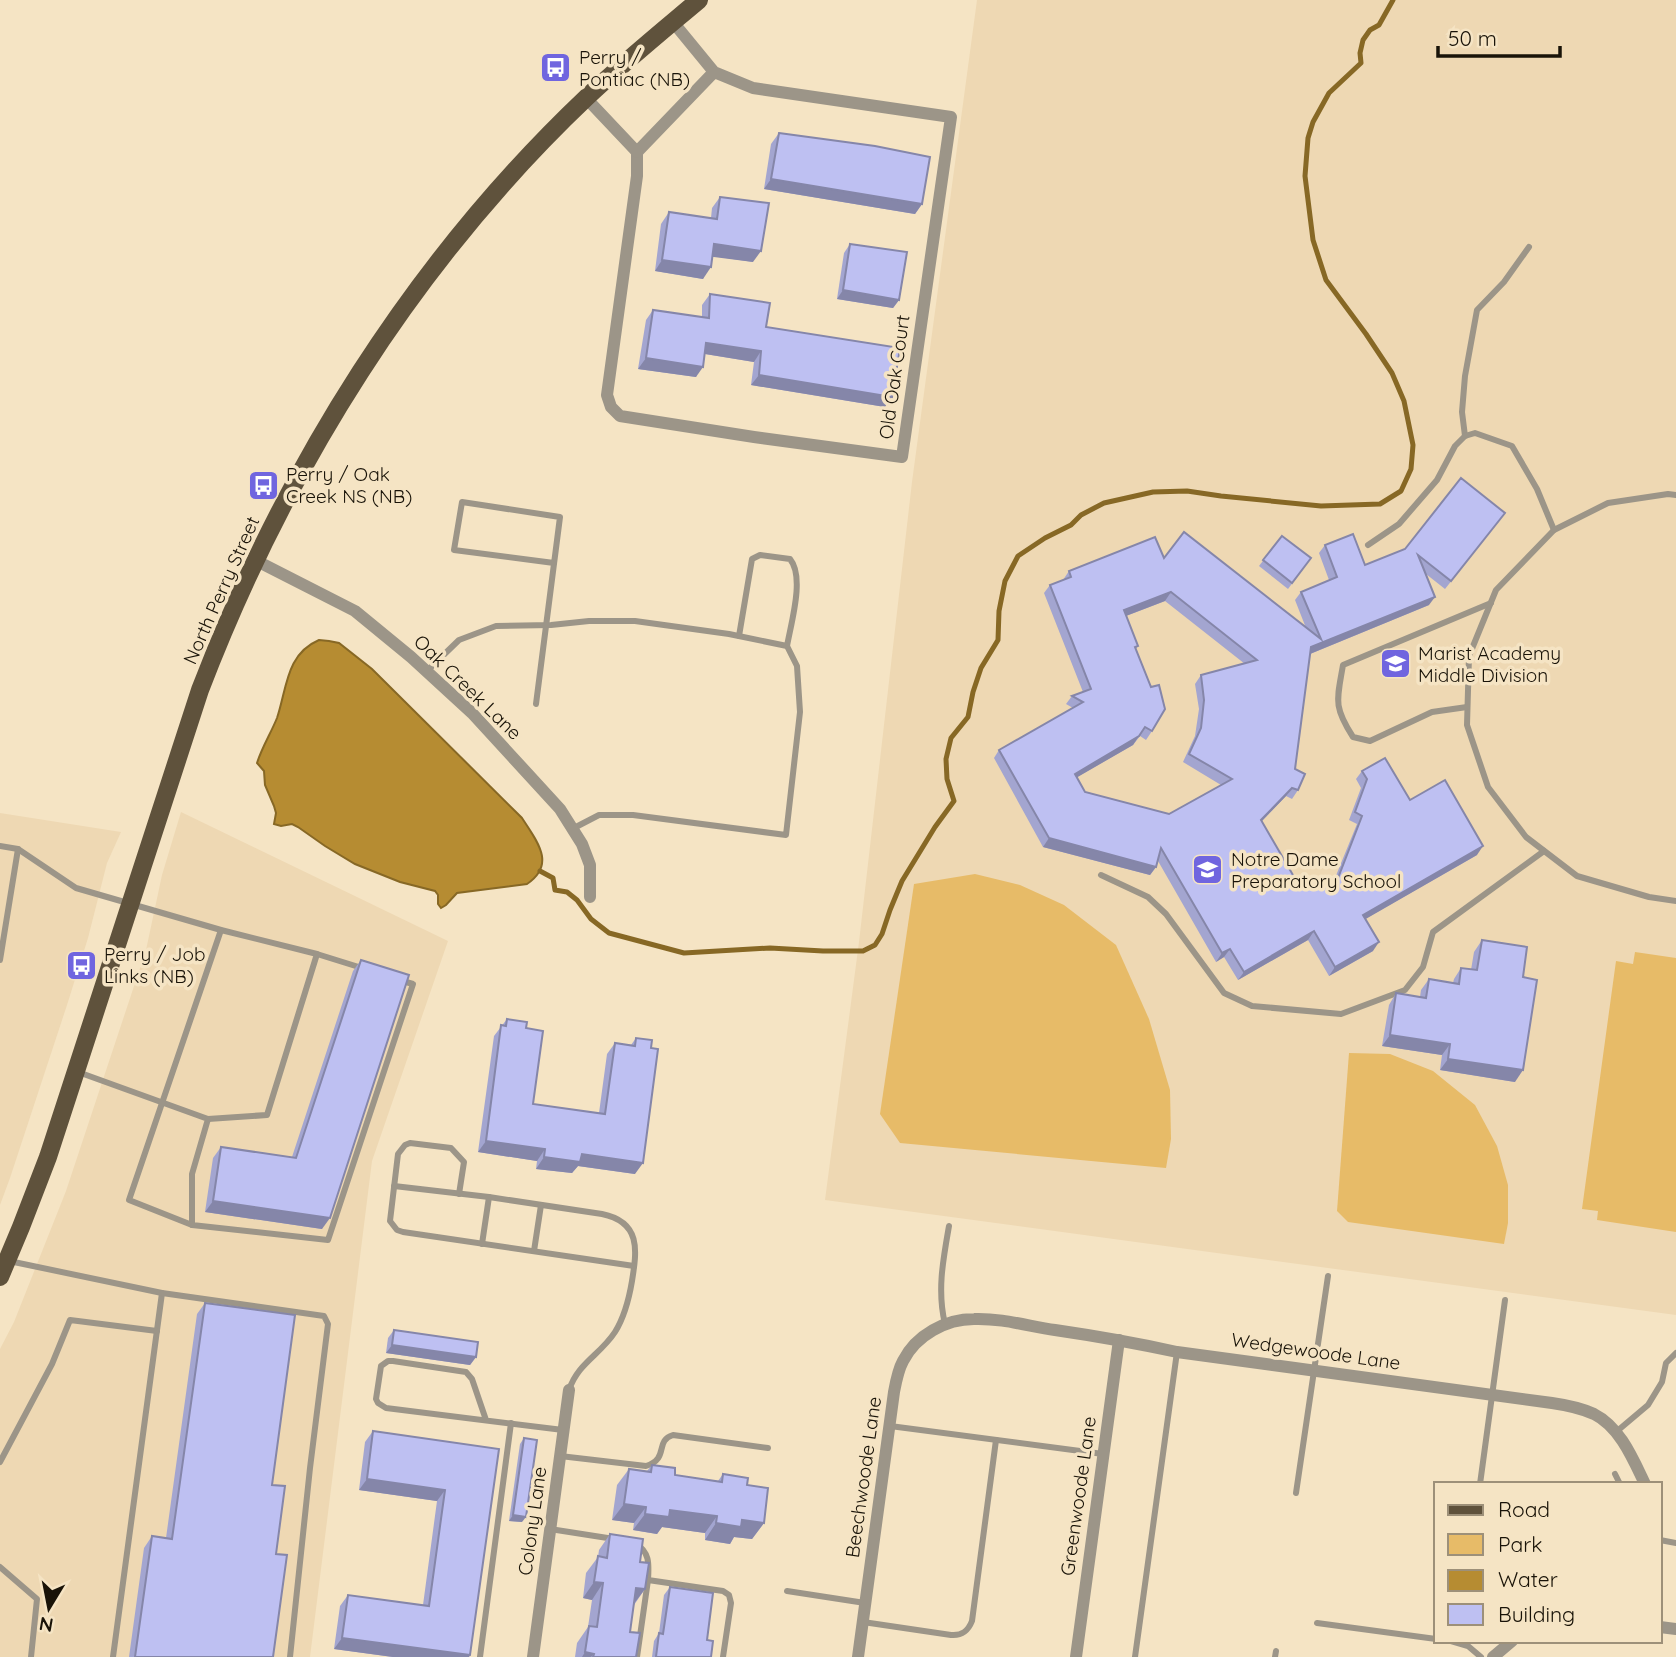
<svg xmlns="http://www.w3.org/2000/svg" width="1676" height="1657" font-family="Quicksand,sans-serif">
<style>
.built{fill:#eed8b3}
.green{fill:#e7bb68}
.water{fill:#b68c32;stroke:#876825;stroke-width:2}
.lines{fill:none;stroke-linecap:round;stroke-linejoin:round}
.stream{stroke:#876825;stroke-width:5}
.service{stroke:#9c9588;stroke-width:6}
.minor{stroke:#9c9588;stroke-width:12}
.primary{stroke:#5f523c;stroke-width:18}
.wall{fill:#a3a5d0;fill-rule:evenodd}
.shaded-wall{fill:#8586a9}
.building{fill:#bec0f2;stroke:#8586a9;stroke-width:2;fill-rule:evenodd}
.labels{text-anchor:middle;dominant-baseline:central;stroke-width:7;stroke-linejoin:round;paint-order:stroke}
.poi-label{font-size:19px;fill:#191308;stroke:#f5e4c4;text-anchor:start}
.street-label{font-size:19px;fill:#191308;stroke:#f5e4c4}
</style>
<rect width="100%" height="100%" fill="#f5e4c4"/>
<g class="built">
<path d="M977 0H1676V1315L825 1200 859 942 912 482Z"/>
<path d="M181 812 448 941 372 1161 310 1657H0V1349L14 1322 66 1191 146 950 162 875Z"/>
<path d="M0 813 121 832 107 863 88 938 67 1005 10 1178 0 1205Z"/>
</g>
<g class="green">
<path d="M975 874 1020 885 1064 905 1116 945 1149 1019 1170 1090 1171 1139 1166 1168 900 1143 880 1114 914 884Z"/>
<path d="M1635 952 1676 958V1232L1597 1220 1598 1211 1582 1209 1616 961 1633 964Z"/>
<path d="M1349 1053 1390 1054 1433 1071 1475 1105 1497 1146 1508 1185V1223L1504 1244 1348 1222 1337 1211Z"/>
</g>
<path class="water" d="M319 640 329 641 339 643 372 669 522 818C536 840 557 864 527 884L457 893 446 905 441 908 438 904V895L435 891 400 882 355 864 325 846 298 827 292 824 281 826 274 824 276 813 274 806 265 785 264 771 257 763C262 747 271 733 277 718 287 688 286 654 319 640Z"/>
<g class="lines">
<path class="stream" d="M540 871 553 878 555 890 567 892 577 900 591 919 609 933 684 953 770 948 823 951H863L875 945 882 934 890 910 902 881 935 827 954 801 947 779 946 759 951 738 968 717 973 692 981 668 998 640 999 611 1005 581 1018 556 1045 538 1071 525 1081 515 1104 503 1153 492 1187 491 1221 496 1321 506 1380 504 1401 491 1411 469 1413 445 1404 401 1392 373 1366 334 1326 280 1313 240 1305 176 1308 138 1313 122 1329 93 1361 63 1360 53 1363 40 1370 30 1379 25 1393 0"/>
<g class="service">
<path d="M1465 436 1462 412 1465 376 1477 310 1504 282 1529 247"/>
<path d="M1676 495 1668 494 1608 503 1554 530 1496 590 1469 656 1467 725 1488 787 1526 837 1577 876 1649 897 1676 901"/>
<path d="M1368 545 1399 524 1437 480 1455 446 1465 436 1475 433 1512 446 1537 489 1554 530"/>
<path d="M739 636 752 559 760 555 790 559C805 577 791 623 787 646"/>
<path d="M427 671 459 640 496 626 551 625 589 621H635L729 634 787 646 797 666 800 712 786 835 633 815H599L572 829"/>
<path d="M536 704 560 517 462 502 454 550 554 563"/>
<path d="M1467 707 1432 712 1370 741 1353 737C1333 706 1337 700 1343 665L1491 603"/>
<path d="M0 846 18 849 76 888 221 930 317 954"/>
<path d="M1101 875 1148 897 1166 914 1224 993 1252 1006 1341 1014 1405 990 1423 967 1433 932 1544 851"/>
<path d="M0 960 18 849"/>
<path d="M78 1072 208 1119 192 1174V1225L328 1240 413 984 399 980"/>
<path d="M208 1119 267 1115 317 954 362 968"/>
<path d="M394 1186 489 1197 602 1214C641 1222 637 1250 632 1281 629 1299 625 1316 615 1332 600 1355 578 1363 569 1390"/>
<path d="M459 1194 464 1162 451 1148 410 1143 405 1145 398 1154 390 1221 397 1230 403 1232 634 1266"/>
<path d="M192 1225 129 1200 221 930"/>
<path d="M482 1244 489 1197"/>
<path d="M534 1251 541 1205"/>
<path d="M9 1261 162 1293 113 1657"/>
<path d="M162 1293 324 1316 328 1324 310 1468 290 1657"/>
<path d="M945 1324C937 1291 943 1260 949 1226"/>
<path d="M486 1420 472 1379 466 1372 393 1361H388L381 1366 376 1399 378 1403 386 1408 563 1430"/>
<path d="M890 1426 1103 1454"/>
<path d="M1616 1432 1648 1405 1662 1382 1666 1363 1676 1353"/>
<path d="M560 1456 646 1466C670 1458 654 1441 673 1435L768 1448"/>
<path d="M0 1462 52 1364 70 1320 157 1331"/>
<path d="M1615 1474 1620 1484"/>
<path d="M1480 1484 1505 1300"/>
<path d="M1296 1493 1328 1276"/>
<path d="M550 1529 614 1539"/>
<path d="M1660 1540 1676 1543"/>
<path d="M635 1543C650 1552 649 1564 648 1580L723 1591 729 1595 731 1603 723 1657"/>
<path d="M0 1567 37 1599 31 1657"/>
<path d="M787 1591 865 1603"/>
<path d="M863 1622 951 1635C962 1636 968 1631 972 1621L996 1440"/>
<path d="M1317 1623 1436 1639"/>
<path d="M1451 1641 1468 1646 1481 1657"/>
<path d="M480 1657 511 1423"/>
<path d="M637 1657 648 1580"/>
<path d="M1135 1657 1177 1352"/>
<path d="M1275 1657 1276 1651"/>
</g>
<g class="minor">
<path d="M673 22 714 72 753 88 951 117 902 457 754 437 620 416 611 407 607 395 637 176V152L714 72"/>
<path d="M586 98 637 152"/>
<path d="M255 560 355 611 411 657 472 713 560 809 582 844 590 865V897"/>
<path d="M1660 1627 1676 1629"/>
<path d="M533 1657 569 1390"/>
<path d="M858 1657 894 1392C896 1381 898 1370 903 1361 916 1335 946 1319 974 1319 1001 1318 1028 1326 1055 1330 1096 1336 1136 1343 1177 1352L1552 1403C1566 1405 1581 1408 1594 1414 1620 1427 1633 1459 1645 1484"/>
<path d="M1076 1657 1119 1340"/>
<path d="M1493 1657 1512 1641"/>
</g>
<path class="primary" d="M0 1277 21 1227 48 1157 200 690C285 468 414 261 587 97 623 63 661 32 699 0"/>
</g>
<g class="wall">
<path d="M779 133 922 204 915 214 764 189 771 144Z"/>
<path d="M720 197 753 262 712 256 703 279 655 271 661 224 669 212 711 218 712 208Z"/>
<path d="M850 244 899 300 893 308 837 299 844 253Z"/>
<path d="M710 294 766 327 885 407 751 385 754 362 705 354 696 377 638 369 646 320 653 310 702 317V305Z"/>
<path d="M1499 521 1445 589 1426 574 1429 605 1310 654 1295 769 1298 790 1292 799 1286 796 1262 821 1297 882 1335 878 1357 824 1349 820 1361 788 1356 779 1362 771 1410 800 1477 855 1365 919 1373 951 1329 976 1308 940 1238 980 1224 957 1216 962 1158 861 1156 867 1150 875 1043 847 994 758 999 750 1073 708 1066 704 1072 696 1083 692 1044 593 1050 585 1063 580 1069 571 1164 558 1306 628 1295 600 1301 592 1329 580 1319 553 1325 545 1365 565ZM1165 601 1245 664 1201 675 1195 684 1199 709 1195 736 1183 762 1221 785 1169 814 1085 792 1077 777 1133 745 1140 736 1146 740 1152 731 1136 649 1138 646 1126 616Z"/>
<path d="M1282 536 1311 558 1288 589 1259 566Z"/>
<path d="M1482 940 1523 977 1515 1082 1440 1070 1442 1055 1382 1046 1389 1005 1396 993 1420 997 1421 990 1429 979 1453 983 1454 979 1461 968 1471 970 1474 952Z"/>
<path d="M361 960 322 1229 205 1212 213 1158 221 1147 292 1157 353 971Z"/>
<path d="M507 1019 526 1028 533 1104 599 1113 607 1054 615 1043 631 1045 636 1038 635 1174 578 1166 572 1173 536 1169 537 1161 478 1152 494 1036Z"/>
<path d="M205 1303 272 1485 276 1554 273 1657H129L144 1548 152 1536 166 1538 197 1314Z"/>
<path d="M394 1330 476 1357 470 1365 386 1353 388 1338Z"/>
<path d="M373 1431 499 1449 470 1655 469 1657H393L334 1649 340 1606 348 1595 423 1605 437 1501 359 1490 365 1442Z"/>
<path d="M524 1438 522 1522 509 1521 520 1444Z"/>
<path d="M652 1465 675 1475 718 1481 723 1474 747 1485 764 1523 752 1539 734 1537 730 1544 705 1540V1533L662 1527 657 1534 633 1530 634 1523 612 1520 617 1485 629 1469 647 1471Z"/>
<path d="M610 1534 640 1562 645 1589 634 1605 630 1632 636 1657H575L577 1643 588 1627 592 1600 583 1598 586 1573 598 1557 599 1550Z"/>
<path d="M670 1587 707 1640 711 1657H652L654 1641 659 1633 664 1595Z"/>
</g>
<g class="shaded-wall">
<path d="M771 179 922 204 915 214 764 189Z"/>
<path d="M714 244 761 251 753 262 706 256Z"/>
<path d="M662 260 711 267 703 279 655 271Z"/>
<path d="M843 290 899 300 893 308 837 299Z"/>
<path d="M706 343 761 351 754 362 699 353Z"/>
<path d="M646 358 703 367 696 377 638 369Z"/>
<path d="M759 375 892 397 885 407 751 385Z"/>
<path d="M1171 592 1165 601 1118 619 1124 610Z"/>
<path d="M1435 597 1429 605 1305 656 1311 647Z"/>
<path d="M1139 736 1133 745 1069 782 1075 774Z"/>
<path d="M1292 788 1286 796 1255 828 1261 820Z"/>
<path d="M1049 838 1156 867 1150 875 1043 847Z"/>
<path d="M1483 846 1477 855 1357 924 1363 915Z"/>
<path d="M1314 931 1308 940 1238 980 1244 972Z"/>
<path d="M1379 942 1373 951 1329 976 1335 967Z"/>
<path d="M1230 949 1224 957 1216 962 1222 953Z"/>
<path d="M1390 1035 1450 1044 1442 1055 1382 1046Z"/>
<path d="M1448 1059 1523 1070 1515 1082 1440 1070Z"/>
<path d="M486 1141 545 1149 537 1161 478 1152Z"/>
<path d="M582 1154 643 1163 635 1174 578 1166 572 1173 536 1169 544 1157Z"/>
<path d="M213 1201 330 1218 322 1229 205 1212Z"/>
<path d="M392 1345 476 1357 470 1365 386 1353Z"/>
<path d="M367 1479 445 1490 437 1501 359 1490Z"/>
<path d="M624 1504 646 1507 634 1523 612 1520Z"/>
<path d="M670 1510 717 1516 705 1533 662 1527 657 1534 633 1530 645 1514Z"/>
<path d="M513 1515 526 1517 522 1522 509 1521Z"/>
<path d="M742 1520 764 1523 752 1539 734 1537 730 1544 705 1540 716 1523Z"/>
<path d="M594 1582 603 1583 592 1600 583 1598Z"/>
<path d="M636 1588 645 1589 633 1605Z"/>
<path d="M342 1638 470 1655 469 1657H393L334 1649Z"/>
<path d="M585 1652 594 1654 591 1657H582Z"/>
</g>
<g class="building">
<path d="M779 133 875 146 930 157 922 204 771 179Z"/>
<path d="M720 197 769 203 761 251 714 244 711 267 662 260 669 212 717 219Z"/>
<path d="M850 244 907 252 899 300 843 290Z"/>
<path d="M710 294 770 303 766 327 900 348 892 397 759 375 761 351 706 343 703 367 646 358 653 310 709 318Z"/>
<path d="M1461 478 1505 513 1451 581 1418 555 1435 597 1311 647 1295 769 1305 774 1298 790 1292 788 1261 820 1297 882 1338 878 1362 816 1355 812 1367 779 1362 771 1385 758 1410 800 1445 780 1483 846 1363 915 1379 942 1335 967 1314 931 1244 972 1230 949 1222 953 1161 848 1156 867 1049 838 999 750 1083 702 1072 696 1091 689 1050 585 1071 577 1069 571 1155 537 1164 558 1184 532 1321 639 1301 592 1337 577 1325 545 1353 534 1365 565 1405 549ZM1171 592 1257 660 1201 675 1204 700 1201 728 1189 754 1232 779 1169 814 1085 792 1075 774 1139 736 1145 727 1152 731 1165 709 1159 685 1151 687 1135 647 1138 646 1124 610Z"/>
<path d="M1282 536 1311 558 1292 583 1263 560Z"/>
<path d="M1482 940 1527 947 1523 977 1537 980 1523 1070 1448 1059 1450 1044 1390 1035 1396 993 1426 998 1429 979 1459 984 1461 968 1477 970Z"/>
<path d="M361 960 409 975 330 1218 213 1201 221 1147 296 1158Z"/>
<path d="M507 1019 527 1022 526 1028 543 1031 533 1104 605 1114 615 1043 635 1046 636 1038 652 1040 651 1048 658 1049 643 1163 582 1154 580 1162 544 1157 545 1149 486 1141 501 1025 506 1026Z"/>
<path d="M205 1303 295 1315 272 1485 285 1486 276 1554 287 1555 273 1657H135L152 1536 172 1539Z"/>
<path d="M394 1330 478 1342 476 1357 392 1345Z"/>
<path d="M373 1431 499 1449 470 1655 342 1638 348 1595 429 1606 445 1490 367 1479Z"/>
<path d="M524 1438 537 1440 526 1517 513 1515Z"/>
<path d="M652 1465 675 1468V1475L722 1482 723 1474 748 1478 747 1485 768 1488 764 1523 742 1520 741 1527 716 1523 717 1516 670 1510 669 1517 645 1514 646 1507 624 1504 629 1469 651 1472Z"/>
<path d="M610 1534 643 1539 640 1562 649 1563 645 1589 636 1588 630 1632 640 1633 636 1657H593L594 1654 585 1652 589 1626 597 1627 603 1583 594 1582 598 1556 607 1558Z"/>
<path d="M670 1587 713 1593 707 1640 713 1641 711 1657H656L659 1633 663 1634Z"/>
</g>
<defs>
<symbol id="bus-square" viewBox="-11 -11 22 22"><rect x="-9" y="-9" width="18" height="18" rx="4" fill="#7065df" stroke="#f5e4c4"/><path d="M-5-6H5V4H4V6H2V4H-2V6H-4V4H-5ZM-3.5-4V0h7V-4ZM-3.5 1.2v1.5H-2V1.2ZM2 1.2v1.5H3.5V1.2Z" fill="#fff"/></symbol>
<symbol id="school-square" viewBox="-11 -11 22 22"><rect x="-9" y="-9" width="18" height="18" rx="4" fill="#7065df" stroke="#f5e4c4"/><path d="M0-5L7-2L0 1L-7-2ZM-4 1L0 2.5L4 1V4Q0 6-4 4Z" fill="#fff"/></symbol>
</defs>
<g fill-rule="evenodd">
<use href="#bus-square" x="538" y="50" width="35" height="35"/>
<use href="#bus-square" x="246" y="468" width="35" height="35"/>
<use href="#school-square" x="1378" y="646" width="35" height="35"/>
<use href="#school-square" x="1190" y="852" width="35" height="35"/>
<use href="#bus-square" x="64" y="948" width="35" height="35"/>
</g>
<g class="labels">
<g class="poi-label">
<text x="579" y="57">Perry /<tspan x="579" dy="22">Pontiac (NB)</tspan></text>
<text x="286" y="474">Perry / Oak<tspan x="286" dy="22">Creek NS (NB)</tspan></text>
<text x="1418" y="653">Marist Academy<tspan x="1418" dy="22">Middle Division</tspan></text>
<text x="1231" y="859">Notre Dame<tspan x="1231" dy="22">Preparatory School</tspan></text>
<text x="104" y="954">Perry / Job<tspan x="104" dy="22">Links (NB)</tspan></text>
</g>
<g class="street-label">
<text transform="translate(894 377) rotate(-82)">Old Oak Court</text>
<text transform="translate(221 590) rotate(-66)">North Perry Street</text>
<text transform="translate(468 687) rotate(44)">Oak Creek Lane</text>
<text transform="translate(1316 1351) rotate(8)">Wedgewoode Lane</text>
<text transform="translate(863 1477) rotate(-82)">Beechwoode Lane</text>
<text transform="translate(1078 1496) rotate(-82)">Greenwoode Lane</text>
<text transform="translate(532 1521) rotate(-82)">Colony Lane</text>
</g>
</g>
<rect x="1434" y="1482" width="228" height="161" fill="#f5e4c4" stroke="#9d9079" stroke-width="2"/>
<rect x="1448" y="1505" width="35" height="10" fill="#5f523c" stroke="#9d9079" stroke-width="2"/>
<text x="1498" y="1517" font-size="21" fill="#191308">Road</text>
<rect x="1448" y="1534" width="35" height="21" fill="#e7bb68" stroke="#9d9079" stroke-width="2"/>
<text x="1498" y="1552" font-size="21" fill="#191308">Park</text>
<rect x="1448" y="1570" width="35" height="21" fill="#b68c32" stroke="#9d9079" stroke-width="2"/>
<text x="1498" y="1587" font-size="21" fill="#191308">Water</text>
<rect x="1448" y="1604" width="35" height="21" fill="#bec0f2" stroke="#9d9079" stroke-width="2"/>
<text x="1498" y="1622" font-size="21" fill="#191308">Building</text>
<g transform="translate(49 1608) rotate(190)" stroke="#f5e4c4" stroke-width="5" paint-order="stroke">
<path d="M0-5L12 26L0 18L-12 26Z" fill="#191308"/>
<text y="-10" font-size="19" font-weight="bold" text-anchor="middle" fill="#191308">N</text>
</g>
<path d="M1438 46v10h122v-10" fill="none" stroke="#191308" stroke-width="3.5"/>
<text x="1448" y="46" font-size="21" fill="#191308" stroke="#f5e4c4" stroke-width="5" paint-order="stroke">50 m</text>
</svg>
